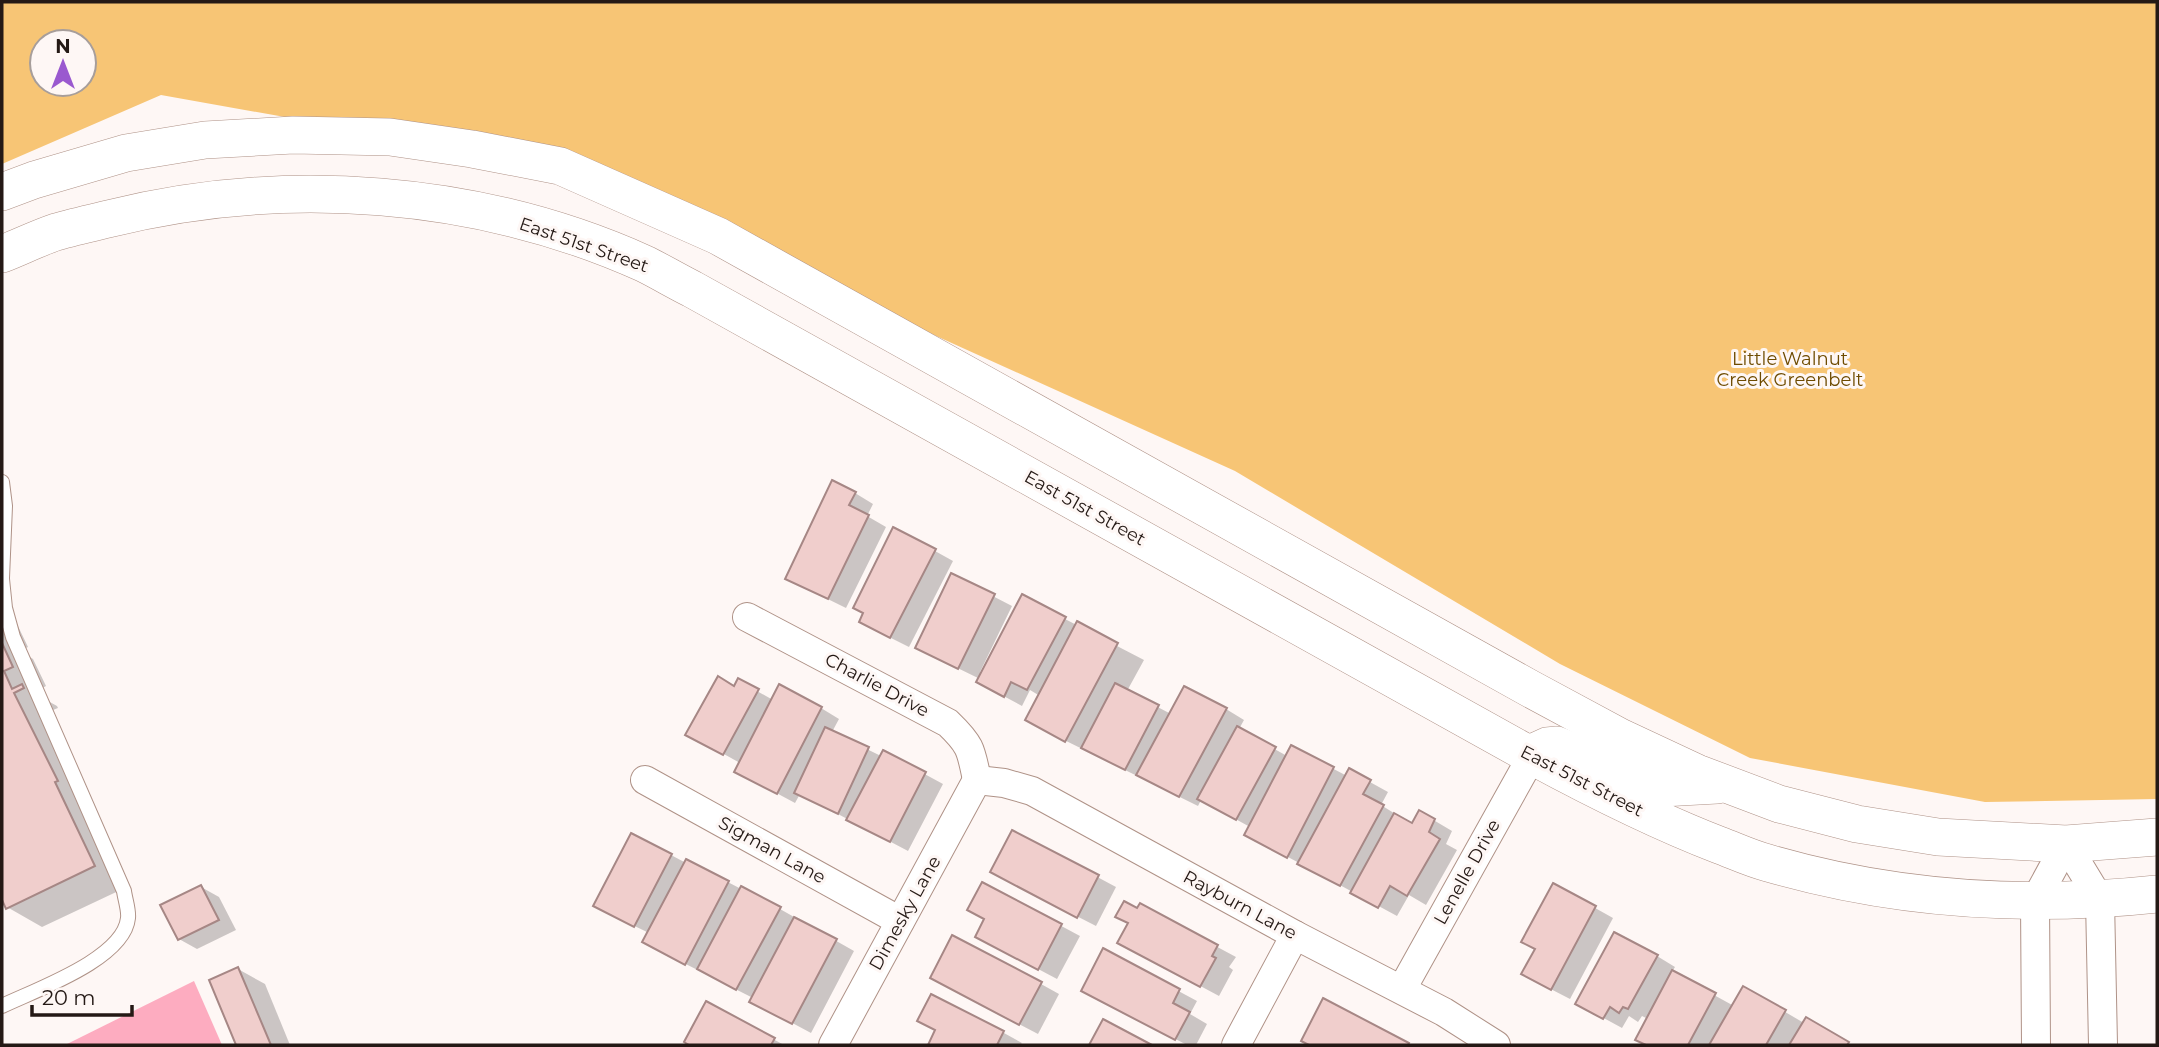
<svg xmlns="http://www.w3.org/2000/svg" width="2159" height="1047" font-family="Montserrat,sans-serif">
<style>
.green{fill:#f7c575;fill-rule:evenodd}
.water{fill:#fdacc0}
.shadow{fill:#0003}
.building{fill:#f0cecc;stroke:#a68785;stroke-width:2}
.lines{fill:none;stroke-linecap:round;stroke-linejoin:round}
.service-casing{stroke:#af9287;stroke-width:16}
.minor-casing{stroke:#af9287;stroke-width:30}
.tertiary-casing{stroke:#af9287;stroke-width:38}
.service{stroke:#fff;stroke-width:14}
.minor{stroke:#fff;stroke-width:28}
.tertiary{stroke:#fff;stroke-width:37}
.labels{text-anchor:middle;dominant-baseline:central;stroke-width:6;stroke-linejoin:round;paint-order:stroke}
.street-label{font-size:18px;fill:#241915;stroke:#fef7f5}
.park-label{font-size:18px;fill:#6e4b00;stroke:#fef7f5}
</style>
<rect width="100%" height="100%" fill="#fef7f5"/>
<path class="green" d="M2 2H2157V799L1985 802 1750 758 1560 664 1235 471 560 166 161 95 2 164ZM42 42H84V84H42Z"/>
<path class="water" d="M194 981 222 1045H65Z"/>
<g class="shadow">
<path d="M855 493 873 504 867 516 886 527 846 608 787 579Z"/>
<path d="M935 551 953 561 909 647 879 632Z"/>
<path d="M952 575 1012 606 980 672 983 673 1065 619 1144 660 1127 691 1171 714 1226 709 1244 720 1239 729 1287 756 1292 747 1347 776 1350 771 1388 792 1381 805 1413 825 1420 812 1452 831 1446 844 1457 850 1426 905 1409 895 1397 916 1264 844 1250 827 1201 800 1198 806 1054 735 1040 696 1030 690 1022 706 996 692 980 679 935 657Z"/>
<path d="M2 613 16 622 28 647 20 651 33 659 46 686 37 691 39 696 57 706 58 708 48 712 129 886 42 927 7 907 2 895V858L5 856 2 849Z"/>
<path d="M739 681 773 700 821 708 839 719 832 732 881 756 884 752 943 784 908 851 800 794 795 803 754 781 740 763 688 734 735 688Z"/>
<path d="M1013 832 1116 887 1096 926 1010 882Z"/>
<path d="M671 855 686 863 687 861 780 909 854 951 811 1033 770 1011 753 998 662 952 649 933 614 916Z"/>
<path d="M983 884 1080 936 1057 979 995 946 986 919Z"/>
<path d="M1554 885 1613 918 1570 999 1541 984Z"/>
<path d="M201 887 219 897 236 930 197 949 179 939Z"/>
<path d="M1141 906 1236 957 1229 967 1233 970 1219 996 1137 952 1138 911Z"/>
<path d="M1104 951 1197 1001 1190 1014 1207 1024 1196 1045H1187L1101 1000Z"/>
<path d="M1657 956 1675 967 1672 972 1734 1006 1744 988 1804 1023 1806 1019 1852 1045H1648L1637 1039 1648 1019 1642 1016 1638 1022 1629 1016 1622 1028 1578 1004Z"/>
<path d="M238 969 265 984 290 1045H239L211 981Z"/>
<path d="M1041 984 1059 994 1038 1034 950 988Z"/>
<path d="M932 996 1004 1033 1022 1043 1020 1045H930L937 1031Z"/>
<path d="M707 1003 784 1045H692L686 1042Z"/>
</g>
<g class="building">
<path d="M832 480 856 492 849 505 869 515 828 599 785 579Z"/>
<path d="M893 527 936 549 890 638 859 622 863 613 853 608Z"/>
<path d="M951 573 995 594 958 669 915 648Z"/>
<path d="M1022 594 1066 617 1027 690 1011 682 1004 697 976 682Z"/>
<path d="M1077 621 1118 643 1065 742 1025 720Z"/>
<path d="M2 643 13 667 4 671 12 689 22 684 24 688 14 693 58 781 55 782 95 866 6 909 2 900Z"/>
<path d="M718 676 734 686 738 678 759 689 723 755 685 735Z"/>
<path d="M1115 683 1159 705 1125 770 1081 748Z"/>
<path d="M779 684 822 707 777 794 734 772Z"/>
<path d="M1184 686 1227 708 1179 797 1136 775Z"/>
<path d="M1237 726 1276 747 1236 820 1197 799Z"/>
<path d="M825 727 869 747 838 814 794 793Z"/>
<path d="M1291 745 1334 767 1287 858 1244 835Z"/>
<path d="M883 750 926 772 890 842 846 820Z"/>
<path d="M1349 768 1371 780 1363 794 1384 805 1340 886 1297 864Z"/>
<path d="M1419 810 1435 819 1429 832 1440 839 1407 896 1390 886 1378 908 1350 893 1394 813 1412 823Z"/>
<path d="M1012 830 1099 875 1077 918 990 872Z"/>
<path d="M631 833 672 854 634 927 593 906Z"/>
<path d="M686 859 729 881 685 965 642 942Z"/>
<path d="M982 882 1062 924 1038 970 975 937 984 919 967 910Z"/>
<path d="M1553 883 1596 906 1551 990 1521 974 1535 949 1521 942Z"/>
<path d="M201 885 219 920 178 940 160 905Z"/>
<path d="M741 886 781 907 736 990 697 969Z"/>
<path d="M1124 901 1137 908 1140 903 1218 945 1212 956 1216 958 1200 987 1117 943 1128 923 1115 917Z"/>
<path d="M794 917 837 939 792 1024 749 1002Z"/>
<path d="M1614 932 1658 955 1628 1009 1623 1007 1619 1013 1610 1007 1603 1019 1575 1004Z"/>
<path d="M952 935 1042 982 1019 1025 930 978Z"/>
<path d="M1103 948 1180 989 1173 1003 1190 1012 1175 1040 1081 991Z"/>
<path d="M238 967 271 1045H236L209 980Z"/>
<path d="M1672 970 1716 993 1688 1045H1646L1635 1040Z"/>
<path d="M1743 986 1786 1010 1766 1045H1709Z"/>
<path d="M931 994 1004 1031 997 1045H928L935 1030 917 1021Z"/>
<path d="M1323 998 1409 1043 1408 1045H1309L1301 1041Z"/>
<path d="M706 1001 775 1038 771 1045H689L684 1042Z"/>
<path d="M1806 1017 1849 1042 1847 1045H1789Z"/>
<path d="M1103 1019 1152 1045H1089Z"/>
</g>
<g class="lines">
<defs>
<g id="service">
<path d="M2 482 5 506 2 578"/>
<path d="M2 579 5 608 13 637 124 891C125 899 129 910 128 918 124 959 35 990 2 1006"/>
</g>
<g id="minor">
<path d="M747 617 948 723C971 745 971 750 977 780"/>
<path d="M645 780 900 921"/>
<path d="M977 780 1004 783 1032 791 1295 935 1444 1012 1496 1045"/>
<path d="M2066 844 2100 900 2103 1045"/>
<path d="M1402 989 1532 756"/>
<path d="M833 1045 977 780"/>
<path d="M1236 1045 1295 935"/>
<path d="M2036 1045 2035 901 2066 844"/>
</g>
<g id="tertiary">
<path d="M2 192 34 180 126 153 205 140 293 135 390 137 472 149 560 166 718 236 1529 688 1620 737 1697 773 1779 804 1857 824 1938 837 2066 844 2157 837"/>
<path d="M2 254C20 247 38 238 56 232 73 227 91 223 108 219 284 175 479 189 645 264 661 272 676 281 692 289L1532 756C1593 789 1654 820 1719 845 1735 851 1752 859 1768 863 1895 900 2027 908 2157 894"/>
<path d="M1536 751 1547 746 1557 745 1662 788 1717 785"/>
</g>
</defs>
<use href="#service" class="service-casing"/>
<use href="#minor" class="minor-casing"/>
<use href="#tertiary" class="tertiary-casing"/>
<use href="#service" class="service"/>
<use href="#minor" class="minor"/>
<use href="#tertiary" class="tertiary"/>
</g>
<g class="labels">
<g class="street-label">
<text transform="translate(584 245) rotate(19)">East 51st Street</text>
<text transform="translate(1085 508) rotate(29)">East 51st Street</text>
<text transform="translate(877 685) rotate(28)">Charlie Drive</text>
<text transform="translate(1582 781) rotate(27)">East 51st Street</text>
<text transform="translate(772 850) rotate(29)">Sigman Lane</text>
<text transform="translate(1467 872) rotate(-61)">Lenelle Drive</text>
<text transform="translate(1240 905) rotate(28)">Rayburn Lane</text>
<text transform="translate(905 913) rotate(-61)">Dimesky Lane</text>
</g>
<g class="park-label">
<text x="1790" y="359">Little Walnut<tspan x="1790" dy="21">Creek Greenbelt</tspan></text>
</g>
</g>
<rect width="2159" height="1047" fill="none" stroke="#241915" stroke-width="7"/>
<g transform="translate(63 63)"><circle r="33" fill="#fef7f5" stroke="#a79e9b" stroke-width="2"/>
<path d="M0-5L12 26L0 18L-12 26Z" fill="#9a59cf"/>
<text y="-10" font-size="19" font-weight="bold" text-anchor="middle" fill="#241915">N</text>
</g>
<path d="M32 1005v10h100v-10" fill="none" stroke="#241915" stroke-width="3.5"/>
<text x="42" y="1005" font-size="21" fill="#241915" stroke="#fef7f5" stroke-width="5" paint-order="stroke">20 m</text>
</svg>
